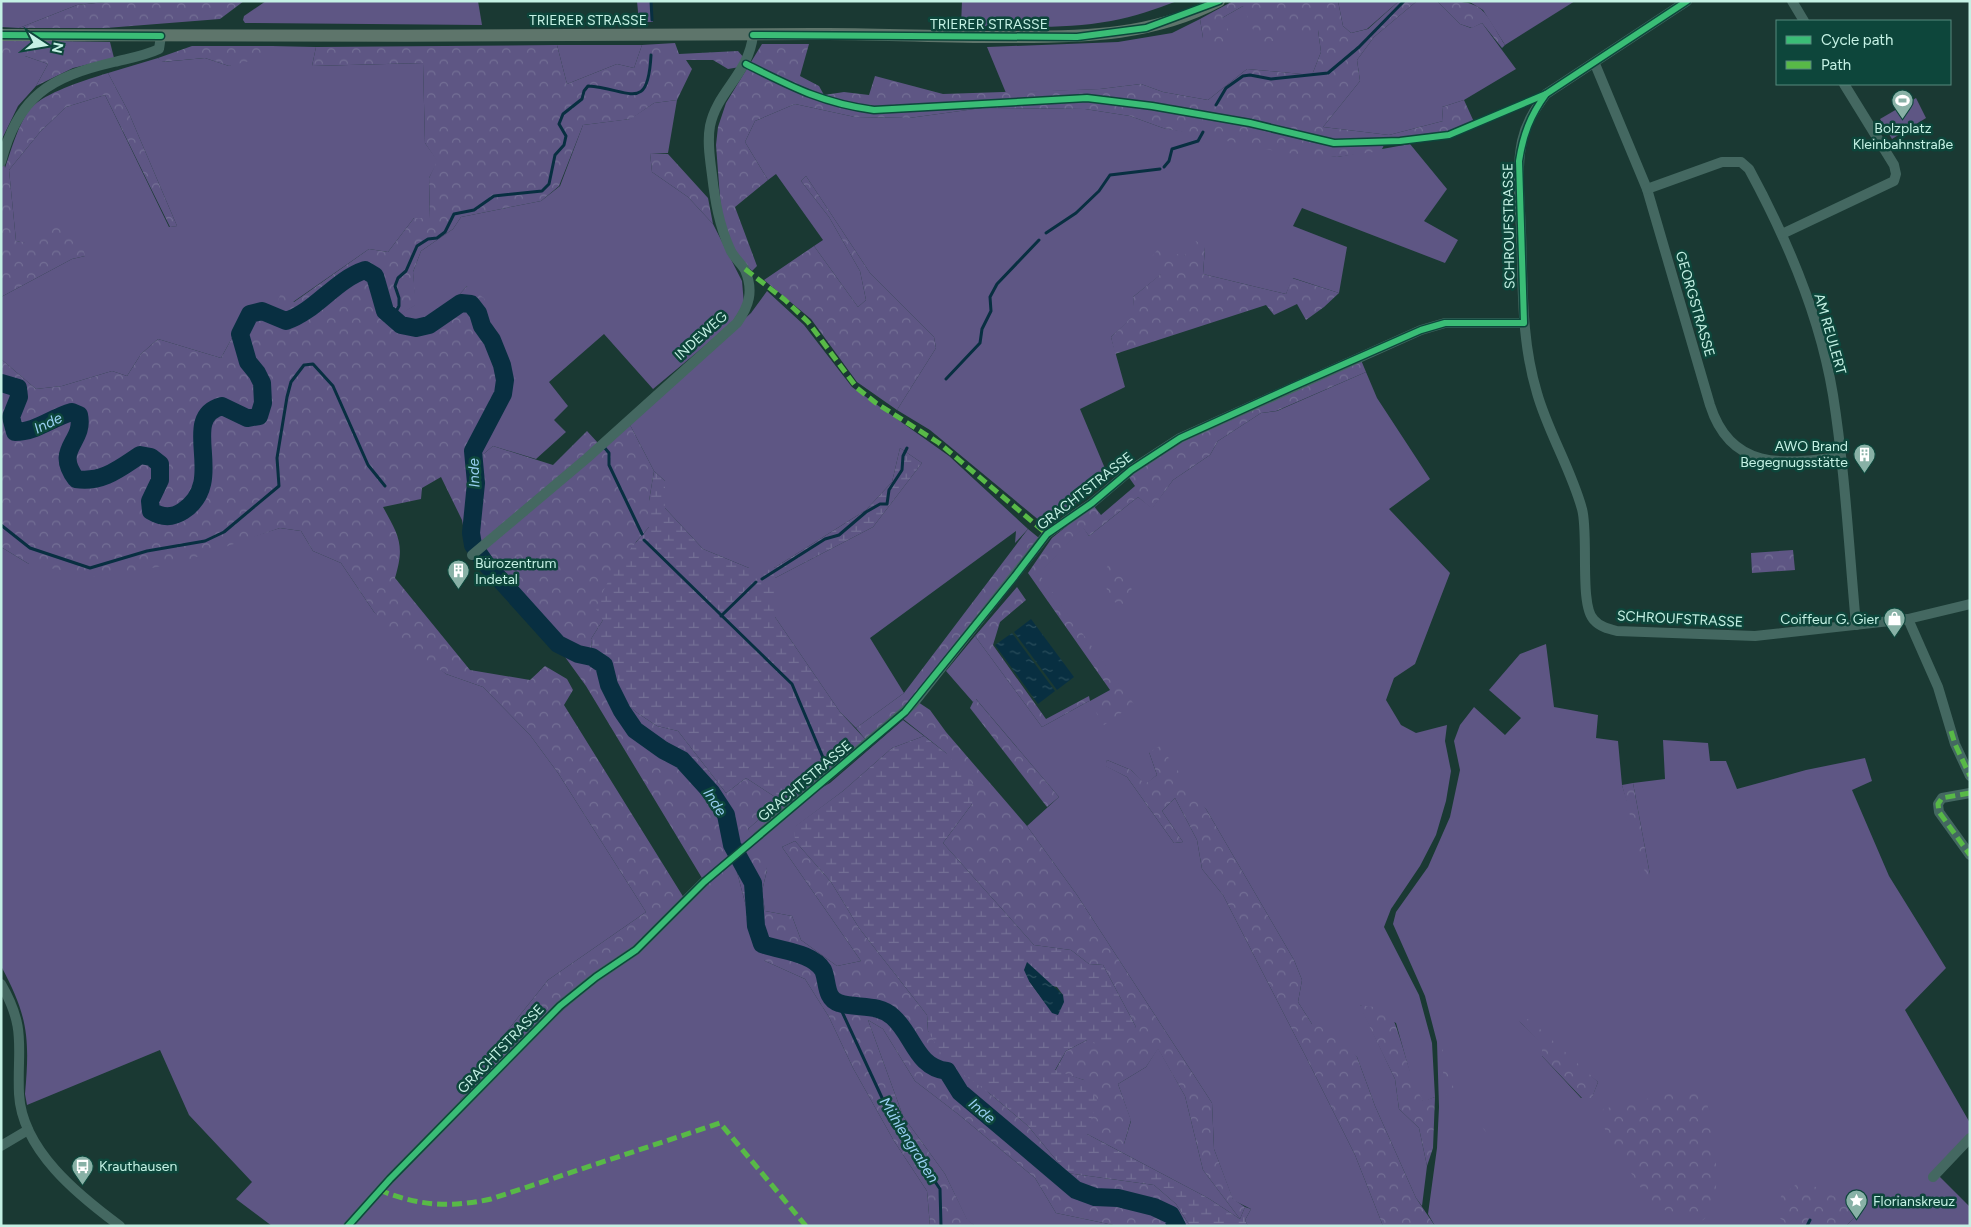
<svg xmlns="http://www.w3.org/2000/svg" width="1971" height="1227" font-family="Figtree,sans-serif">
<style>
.green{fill:#5e5684;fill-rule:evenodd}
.forest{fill:url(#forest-crowns)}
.wetland{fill:url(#wetland-marsh);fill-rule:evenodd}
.water{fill:url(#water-ripples)}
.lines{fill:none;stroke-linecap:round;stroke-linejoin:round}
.stream{stroke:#082f41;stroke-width:3}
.river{stroke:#082f41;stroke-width:18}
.minor{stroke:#446861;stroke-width:10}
.major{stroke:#5e756b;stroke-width:12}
.quiet{stroke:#58b947;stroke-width:5;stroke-dasharray:10 5;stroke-linecap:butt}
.cycleway-casing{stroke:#0d463b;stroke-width:9}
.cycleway{stroke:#3abd76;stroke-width:6}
.labels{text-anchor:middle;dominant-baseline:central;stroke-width:5;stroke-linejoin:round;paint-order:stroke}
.street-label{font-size:14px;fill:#c4f1e4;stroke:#0d463b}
.poi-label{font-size:14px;fill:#c4f1e4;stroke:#0d463b;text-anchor:start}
.water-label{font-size:15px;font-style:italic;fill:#99d0f2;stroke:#0d463b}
</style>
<defs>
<pattern id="forest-crowns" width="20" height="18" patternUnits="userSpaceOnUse" patternTransform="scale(1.25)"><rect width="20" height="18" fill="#5e5684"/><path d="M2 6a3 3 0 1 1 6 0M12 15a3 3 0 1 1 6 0" fill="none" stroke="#736f95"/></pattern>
<pattern id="wetland-marsh" width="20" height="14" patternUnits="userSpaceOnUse" patternTransform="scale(1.25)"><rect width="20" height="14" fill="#5e5684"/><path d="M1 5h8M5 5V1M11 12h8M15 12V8" fill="none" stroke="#736f95"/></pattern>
<pattern id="water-ripples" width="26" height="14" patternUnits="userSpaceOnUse" patternTransform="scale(1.25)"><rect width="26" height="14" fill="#082f41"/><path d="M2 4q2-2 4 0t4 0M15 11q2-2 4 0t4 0" fill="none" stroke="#2a4e5c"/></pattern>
</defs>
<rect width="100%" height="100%" fill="#1a3933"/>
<g class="green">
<path d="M1 1H115L77 5 19 28 1 27Z"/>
<path d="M266 1H478L482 25 245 23 243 20 244 16Z"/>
<path d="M962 1H1177C1156 9 1134 17 1111 21 1062 30 1010 26 961 26Z"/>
<path d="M1338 1H1399L1367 29 1351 33 1343 26Z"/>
<path d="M1417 1H1437L1460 24 1471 28 1482 23 1516 69 1464 100 1442 107 1443 121 1389 135 1323 127 1360 81 1357 60 1374 37Z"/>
<path d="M1468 1H1575L1505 45 1483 10Z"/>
<path d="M1243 6 1318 30 1321 52 1312 75 1247 69 1208 100 1163 92 1141 84 1100 89 1006 93 987 47 1118 42 1172 33 1200 19 1203 38 1222 18Z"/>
<path d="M557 45H642L634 68 617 64 567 84Z"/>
<path d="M271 46 316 47 312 66 423 63 425 143 438 161 429 178 430 218H414L388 252 369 249 293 302 274 310 257 306 245 314 221 358 158 339 141 354 127 376 112 371 62 386 36 389 1 359V297L72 259 85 256 16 241 9 170 40 132 66 107 105 95 169 227 177 226 128 111 108 73 158 58 162 62 205 58 229 66Z"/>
<path d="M1 56H25L48 64 36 86 18 106 1 141Z"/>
<path d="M1916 98 1926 118 1892 139 1880 119Z"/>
<path d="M677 100 668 153H650L652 172 688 197 713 224 742 281 744 304 731 324 653 389 604 334 549 382 568 406 554 420 566 432 536 459 493 446 480 457 467 452 509 362 501 365 467 286 443 313 407 322 398 315 415 305 413 272 421 251 453 229 461 217 541 201 560 186 583 125 630 119 654 103Z"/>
<path d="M795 104 855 117 909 118 982 108 1085 109 1130 116 1163 128 1337 157 1410 144 1447 189 1424 221 1458 240 1445 263 1302 208 1293 226 1347 247 1339 293 1293 278 1286 294 1203 274 1205 247 1184 256 1133 297 1135 315 1111 337 1125 387 1080 409 1109 478 1046 526 930 430 897 410 936 348 934 337 870 273 806 176 801 181 829 217 860 271 866 300 858 307 814 246 823 240 776 174 768 180 745 142 755 121Z"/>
<path d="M767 291 804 325 852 387 949 456 1028 529 1015 543 1016 531 870 638 904 693 856 728 840 712 775 617V578L873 527 922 463 900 448 892 482 866 510 774 568H749L703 549 665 508V481L654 471 629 423 751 313Z"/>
<path d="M1366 372 1377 398 1430 479 1389 509 1450 573 1415 664 1394 678 1386 700 1401 725 1416 733 1447 725 1445 741 1451 771 1446 801 1436 835 1420 866 1391 909 1384 927 1419 995 1432 1043 1435 1097 1423 1102 1413 1084 1396 1023 1360 1005 1395 1079 1399 1109 1419 1128 1427 1166 1422 1206 1416 1198 1375 1106 1357 1057 1312 1024 1298 1002 1302 980 1294 960 1206 809 1149 752 1157 775 1145 785 1131 770 1107 760 1106 766 1127 777 1174 843 1183 842 1162 811 1175 798 1197 840 1202 869 1223 895 1306 1057 1355 1155 1383 1226H1248L1245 1220 1251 1209 1233 1200 1214 1149 1212 1103 1077 895 1027 826 1059 797 976 699 973 702 946 671 975 636 1042 727 1089 701 1133 704 1038 574 1083 527 1089 536 1138 497 1152 508 1173 480 1210 455 1218 441 1261 413 1277 411Z"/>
<path d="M280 528 301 531 313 551 341 563 374 612 446 674 483 687 530 735 558 773 646 912 548 980 467 1081 460 1100 634 948 702 878 737 872 748 914 765 961 805 979 829 1017 853 1068 894 1141 927 1191 930 1226H272L236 1199 252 1182 189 1115 160 1050 27 1105 25 1094C30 1038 28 1016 1 966V547L29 564 248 538Z"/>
<path d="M1546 644 1554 707 1598 715 1596 738 1618 741 1622 785 1650 875 1633 783 1665 779 1663 740 1708 743 1710 761H1726L1737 789 1806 770 1865 758 1872 781 1852 790 1889 876 1946 968 1905 1010 1970 1123V1132L1939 1176 1970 1207V1226H1846L1856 1216 1786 1223 1783 1226H1435L1428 1214 1437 1148 1439 1107 1437 1042 1425 996 1393 924 1396 912 1428 867 1450 817 1460 770 1454 741 1460 725 1474 707 1505 735 1521 718 1489 690 1520 654ZM1519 1021 1598 1082 1592 1097 1581 1098 1542 1056 1543 1045Z"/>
<path d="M903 720 924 736 892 748 843 791 795 827V841L782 847 861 961 837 966 801 940 792 916 765 911 762 891 767 870 748 829 765 814 789 806 830 783Z"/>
<path d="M868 1020 883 1029 915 1081 958 1114 1035 1178 1056 1213 1118 1226H975L967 1220 945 1174 903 1116Z"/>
<path d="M1158 1048 1185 1096 1203 1170 1240 1219 1208 1198 1106 1144H1124L1131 1121 1118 1084 1146 1067Z"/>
</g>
<g class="forest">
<path d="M115 1H244L220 19 106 28H19L77 5Z"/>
<path d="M637 1H651L653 22H639Z"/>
<path d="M1233 1H1338L1343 26 1351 33 1368 29 1399 1H1417L1374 37 1357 60 1360 81 1323 127 1389 135 1443 121 1442 107 1464 100 1474 122 1441 134 1386 141 1381 151 1337 157 1285 153 1163 128 1130 116 1085 109 982 108 909 118 855 117 795 104 755 121 745 142 768 180 735 207 757 266 752 271 731 249 721 211 716 145 718 127 726 103 762 44H809L800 76 819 86 824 95 844 92 869 95 875 76 943 94 1100 89 1141 84 1163 92 1208 100 1247 69 1312 75 1321 52 1318 30 1259 44 1243 6 1222 18 1233 39 1219 47 1203 38 1200 19Z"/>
<path d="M1437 1C1485 1 1481 6 1505 45L1502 48 1482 23 1472 28 1460 24Z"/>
<path d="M1 40 110 42 114 58 73 68 36 86 48 64 25 56H1Z"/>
<path d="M675 43 679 54 738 51 745 59 740 67 728 69 713 60H686L692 69 677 100 654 103 631 119 583 125 559 186 541 201 461 217 453 229 421 251 413 272 416 305 399 315 408 322 443 313 467 286 484 298 491 319 501 364 509 361 519 388 496 416 483 418 467 452 480 457 493 446 553 465 587 431 598 443 629 423 654 471 649 501V527L636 542 603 620 591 639 592 652 613 670 621 699 636 712 657 726 678 731 726 793 746 778 789 806 774 819 765 814 748 829 763 850 767 870 762 891 765 911 792 916 801 940 837 966 861 961 782 847 795 841 831 882 859 928 927 1015 928 1031 989 1093 1028 1126 1067 1173 1154 1185 1176 1204 1190 1226H1118L1056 1213 1035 1178 958 1114 915 1081 883 1029 868 1020 903 1116 945 1174 967 1219 975 1226H930L927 1191 894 1141 853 1068 829 1017 805 979 765 961 739 924 748 914 737 872 712 891 702 878 586 686 560 650 548 643 468 552 462 520 441 477 422 488 421 499 383 507C399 536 405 545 395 578L470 670 530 680 545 666 567 679 573 690 564 705 684 898 644 939 592 976 459 1101 467 1081 548 980 646 912 558 773 530 735 483 687 446 674 399 640 374 612 341 563 313 551 301 531 280 528 182 562 102 578 29 564 1 547V359L36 389 62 386 112 371 127 376 141 354 158 339 221 358 245 314 257 306 274 310 281 293 294 302 369 249 388 252 414 218H430L429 178 437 161 425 143 423 63 312 66 316 47 557 45 567 84 617 64 634 68 642 45Z"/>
<path d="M192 46H274L271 56 229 66 205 58 161 62 158 58Z"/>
<path d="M108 73 128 111 177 226 170 227 105 95 66 107 40 132 9 170 16 241 36 244 55 222 82 243 85 256 72 259 1 297V141L5 168C11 151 20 117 34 105 52 90 86 80 108 73Z"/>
<path d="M650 153 668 154 708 198 713 224 688 197 652 172Z"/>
<path d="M806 176 870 273 934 337 936 348 897 410 857 382 811 319 764 280 814 246 858 307 866 300 860 271 829 217 801 181Z"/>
<path d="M1196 241 1205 247 1203 274 1286 294 1292 278 1339 293 1324 307 1306 320 1297 304 1274 315 1266 305 1115 354 1111 337 1134 315 1133 297 1161 274 1150 259 1158 249 1184 256Z"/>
<path d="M1361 360 1366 372 1276 411 1261 413 1218 441 1210 455 1173 480 1152 509 1138 497 1089 536 1083 528 1039 574 1134 704 1104 725 1089 701 1042 727 975 636 1017 587 1026 600 1000 622 993 645 1046 719 1089 696 1090 701 1110 690 1028 573 1052 538 1093 505 1101 515 1135 486 1128 476 1180 440Z"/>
<path d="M1028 529 1039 538 912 698 930 710 946 732 1027 826 1077 895 1212 1103 1214 1149 1233 1199 1245 1207 1240 1219 1203 1170 1185 1096 1158 1049 1146 1067 1118 1084 1131 1120 1124 1144H1106L1087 1134 1084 1080 1055 1071 1066 1051 1087 1040 1136 1027 1103 965 1089 964 1071 950 1034 945 943 843 972 804 946 753 897 714 866 740 856 728 904 693Z"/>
<path d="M1793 550 1795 570 1752 573 1751 553Z"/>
<path d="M1108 565 1127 574 1133 594 1123 604 1109 601 1104 574Z"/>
<path d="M975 698 1059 797 1047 807 970 708Z"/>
<path d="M1160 746 1206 809 1294 960 1302 980 1298 1002 1312 1024H1327L1357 1057 1375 1106 1416 1198 1435 1226H1383L1355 1155 1306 1057 1223 895 1202 869 1197 840 1175 798 1162 811 1183 842 1174 843 1127 777 1105 766 1107 760 1131 770 1145 784 1157 775 1149 752Z"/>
<path d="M1633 783 1650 875 1646 876 1622 785Z"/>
<path d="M1359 1005 1389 1009C1403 1039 1407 1073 1423 1101L1435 1097 1433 1148 1427 1166 1419 1128 1399 1109 1395 1079Z"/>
<path d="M1529 1019 1598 1082 1592 1098H1582L1542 1056V1045L1519 1021Z"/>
<path d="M1442 1047 1452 1085 1494 1135 1491 1138 1463 1104 1444 1093Z"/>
<path d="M1694 1088 1706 1096C1713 1136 1722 1174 1712 1213L1700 1222 1653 1206 1610 1141 1602 1122 1603 1109Z"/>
<path d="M1802 1180 1851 1205 1856 1216 1846 1226H1783L1785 1223 1778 1216 1781 1196Z"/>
</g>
<g class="wetland">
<path d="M900 448 922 463 873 527 775 578V617L840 712 866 740 789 806 746 778 726 793 678 731 657 726 636 712 621 699 613 670 592 652 591 639 603 620 596 609C609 573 625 555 649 527V501L654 471 665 481V508L703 549 749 568H774L866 510 892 482Z"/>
<path d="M924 736 946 753 974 786 972 804 943 843 1034 945 1071 950 1089 964 1103 965 1136 1027 1104 1048 1087 1040 1066 1051 1055 1070 1084 1080 1097 1100 1087 1134 1208 1198 1240 1219 1245 1207 1251 1209 1245 1220 1248 1226H1190L1176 1204 1154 1185 1067 1173 1028 1126 989 1093 946 1062 928 1031 927 1015 859 928 831 882 795 841 794 827 843 791 892 748ZM1029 981 1057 987 1063 995 1046 1004Z"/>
</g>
<g class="water">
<path d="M1031 619 1074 677 1057 690 1014 632Z"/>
<path d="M1012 633 1055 691 1038 704 995 645Z"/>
<path d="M1027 962 1063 995 1064 1002 1058 1015 1052 1013 1029 981 1024 970Z"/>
</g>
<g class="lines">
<g class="stream">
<path d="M651 1 652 20"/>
<path d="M1216 105 1226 88 1243 76 1250 75 1271 79 1328 73 1359 47 1404 1"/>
<path d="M1164 167 1169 161 1172 149 1198 141 1203 132"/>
<path d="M1046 233 1076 213 1099 191 1110 175 1160 169"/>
<path d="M392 319 399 306V298L395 286 398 278 406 271 417 246 428 239 437 238 445 232 454 214 474 210 494 196 542 191 549 184 555 155 564 145 566 136 559 124 563 114 582 99 584 91 588 86C630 89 648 114 651 55"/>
<path d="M946 379 980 343 982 329 991 311 990 297 997 284 1039 240"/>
<path d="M604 447 609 453V465L642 534"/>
<path d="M1 525 30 548 90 568 147 551 205 541 224 532 279 486 277 458 287 397 291 382 304 365 313 364 333 386 368 465 385 486"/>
<path d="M644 540 792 684 827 767"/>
<path d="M762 579 825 539 839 535 866 512 880 504H887L889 490 902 470 903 456 907 448"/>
<path d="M721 616 756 582"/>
<path d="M838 1003 890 1115 940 1189 941 1226"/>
<path d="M1807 1226 1810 1220"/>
</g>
<path class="river" d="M1 383 18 388 19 397 11 417 15 432C36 432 51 418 72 412L79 415C85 443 53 448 76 479 102 483 119 469 140 455L151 457 160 464V480L150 501 151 511C163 518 172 518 183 511 229 481 177 418 222 406L247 418 259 416 263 403 262 383 257 373 248 362 240 334 250 314 262 311 286 321C316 311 335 280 365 270L375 276 385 311 401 325 416 328 429 325 461 303 471 304 478 313 482 326 492 340 502 365 505 380 503 394 473 451 476 483 471 533 473 545 486 564 558 644 578 654 592 657 604 665 609 685 622 711 635 730 663 750 682 760 711 792 726 815 732 845 753 883 756 926 762 944C780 951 812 952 823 970 828 981 825 999 839 1003 857 1009 878 1003 893 1017 914 1036 916 1067 947 1071L960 1092 1076 1190 1095 1197 1118 1198 1154 1207 1171 1215 1177 1226"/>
<g class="minor">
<path d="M1687 1 1546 94C1535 109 1526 123 1522 141 1516 170 1520 202 1521 232 1523 286 1521 340 1537 393 1548 432 1571 469 1582 509 1589 534 1579 606 1594 620 1600 627 1609 629 1617 631L1755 636 1908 619 1970 604"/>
<path d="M1792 1 1804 21"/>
<path d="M1595 64 1647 189 1710 405C1731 471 1783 464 1839 457"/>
<path d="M1 162C18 96 50 77 114 62 130 58 144 56 159 49L161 36"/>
<path d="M1647 189 1722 162H1741L1749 169C1787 239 1820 316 1833 395 1845 471 1849 549 1856 625"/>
<path d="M1782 234 1894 181 1896 174 1894 165 1844 84"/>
<path d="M472 555 586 459 737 323C749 306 754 291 745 270 741 263 733 257 730 249 719 225 715 201 712 175 710 159 707 142 710 126 717 91 749 74 753 35"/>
<path d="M1908 619 1938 687 1955 744 1970 776"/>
<path d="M1970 793 1942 798 1938 804 1939 812 1970 855"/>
<path d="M758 836 913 704 1047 534 1092 503 1131 470 1180 438 1421 330 1445 323H1524"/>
<path d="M1 984C27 1029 17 1047 19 1094 22 1150 78 1195 120 1226"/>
<path d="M1 1146 28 1130"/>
<path d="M1933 1177 1970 1138"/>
<path d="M348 1226 390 1179 560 1006 596 977 636 950 704 882"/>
</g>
<path class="major" d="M1 35C272 37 542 35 813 34 881 33 948 38 1016 37 1087 37 1155 35 1219 1"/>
<g class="quiet">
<path d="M745 269 785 300 808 322 857 388 876 403 939 443 1047 534"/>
<path d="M1951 731 1955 744 1970 776"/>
<path d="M1970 793 1942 798 1938 804 1939 812 1970 855"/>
<path d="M379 1190C420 1206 449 1208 491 1199L720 1123 806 1226"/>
</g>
<defs>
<g id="cycleway">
<path d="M1 35 161 36"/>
<path d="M753 35 1077 37 1146 28 1219 1"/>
<path d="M746 64C792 87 822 103 874 110L1087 98 1152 106 1250 123 1334 143 1400 141 1449 135 1546 94"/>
<path d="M348 1226 390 1179 560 1006 596 977 636 950 704 882 905 712 1015 576 1047 534 1092 503 1131 470 1180 438 1292 387 1421 330 1445 323H1524L1519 161C1523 135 1530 116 1546 94L1687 1"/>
</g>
</defs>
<use href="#cycleway" class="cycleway-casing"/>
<use href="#cycleway" class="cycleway"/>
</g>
<defs>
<symbol id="stadium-pin" viewBox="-11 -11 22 30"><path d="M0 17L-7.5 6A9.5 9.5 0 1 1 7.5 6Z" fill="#88b1a6" stroke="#0d463b"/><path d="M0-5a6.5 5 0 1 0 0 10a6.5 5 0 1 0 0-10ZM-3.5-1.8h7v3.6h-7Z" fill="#fff"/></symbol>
<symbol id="building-pin" viewBox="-11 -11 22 30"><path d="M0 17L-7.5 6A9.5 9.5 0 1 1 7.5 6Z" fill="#88b1a6" stroke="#0d463b"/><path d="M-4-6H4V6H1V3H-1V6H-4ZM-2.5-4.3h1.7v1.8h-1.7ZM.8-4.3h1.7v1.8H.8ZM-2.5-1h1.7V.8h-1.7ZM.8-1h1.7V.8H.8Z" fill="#fff"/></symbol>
<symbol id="shop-pin" viewBox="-11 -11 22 30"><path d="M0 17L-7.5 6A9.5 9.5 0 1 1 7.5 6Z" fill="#88b1a6" stroke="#0d463b"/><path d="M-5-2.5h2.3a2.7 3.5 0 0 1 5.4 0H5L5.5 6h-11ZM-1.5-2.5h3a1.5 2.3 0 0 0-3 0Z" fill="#fff"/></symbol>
<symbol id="bus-pin" viewBox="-11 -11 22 30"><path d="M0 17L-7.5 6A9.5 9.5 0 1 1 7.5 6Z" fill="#88b1a6" stroke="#0d463b"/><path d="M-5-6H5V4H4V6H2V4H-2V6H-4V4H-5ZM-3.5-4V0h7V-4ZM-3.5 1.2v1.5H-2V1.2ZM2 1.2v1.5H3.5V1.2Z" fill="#fff"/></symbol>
<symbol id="sight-pin" viewBox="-11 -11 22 30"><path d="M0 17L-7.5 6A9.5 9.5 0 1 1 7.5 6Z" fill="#88b1a6" stroke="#0d463b"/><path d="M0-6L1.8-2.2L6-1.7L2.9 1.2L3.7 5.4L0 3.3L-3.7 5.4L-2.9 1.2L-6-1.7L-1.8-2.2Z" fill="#fff"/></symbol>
</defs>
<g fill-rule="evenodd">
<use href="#stadium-pin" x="1890" y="88" width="25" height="34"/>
<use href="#building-pin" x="1852" y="442" width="25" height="34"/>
<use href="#building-pin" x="446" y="558" width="25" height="34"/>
<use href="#shop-pin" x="1882" y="606" width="25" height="34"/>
<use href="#bus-pin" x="70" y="1154" width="25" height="34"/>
<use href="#sight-pin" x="1844" y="1188" width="25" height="34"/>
</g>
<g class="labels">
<g class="street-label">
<text x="588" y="20">TRIERER STRASSE</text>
<text x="989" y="24">TRIERER STRASSE</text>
<text transform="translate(1509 226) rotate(-91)">SCHROUFSTRASSE</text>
<text transform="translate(1695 304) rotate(74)">GEORGSTRASSE</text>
<text transform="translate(1830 334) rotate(74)">AM REULERT</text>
<text transform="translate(701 336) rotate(-42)">INDEWEG</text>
<text transform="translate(1085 491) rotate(-38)">GRACHTSTRASSE</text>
<text transform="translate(1680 619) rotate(3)">SCHROUFSTRASSE</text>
<text transform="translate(805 781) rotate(-40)">GRACHTSTRASSE</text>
<text transform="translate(501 1049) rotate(-46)">GRACHTSTRASSE</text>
</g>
<g class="poi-label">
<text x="1903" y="128" text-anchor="middle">Bolzplatz<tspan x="1903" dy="16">Kleinbahnstraße</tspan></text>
<text x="1848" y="446" text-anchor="end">AWO Brand<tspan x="1848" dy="16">Begegnugsstätte</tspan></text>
<text x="475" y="563">Bürozentrum<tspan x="475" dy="16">Indetal</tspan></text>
<text x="1879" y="619" text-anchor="end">Coiffeur G. Gier</text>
<text x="99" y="1166">Krauthausen</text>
<text x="1873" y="1201">Florianskreuz</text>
</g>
<g class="water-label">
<text transform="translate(48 423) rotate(-26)">Inde</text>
<text transform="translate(474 473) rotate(-92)">Inde</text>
<text transform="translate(715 802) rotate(57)">Inde</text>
<text transform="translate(982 1111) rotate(40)">Inde</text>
<text transform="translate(909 1140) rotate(58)">Mühlengraben</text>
</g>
</g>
<rect width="1971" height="1227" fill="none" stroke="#c4f1e4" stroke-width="5"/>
<rect x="1776" y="20" width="175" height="65" fill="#0d463b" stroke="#568a7f"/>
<rect x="1786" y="36" width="25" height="8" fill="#3abd76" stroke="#568a7f"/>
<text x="1821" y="45" font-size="15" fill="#c4f1e4">Cycle path</text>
<rect x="1786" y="61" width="25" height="8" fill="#58b947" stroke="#568a7f"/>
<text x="1821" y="70" font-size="15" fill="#c4f1e4">Path</text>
<g transform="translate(45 45) rotate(102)" stroke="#0d463b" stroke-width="4" paint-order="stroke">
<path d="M0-4L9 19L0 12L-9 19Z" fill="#c4f1e4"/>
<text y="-8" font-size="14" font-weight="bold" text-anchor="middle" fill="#c4f1e4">N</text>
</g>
</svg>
